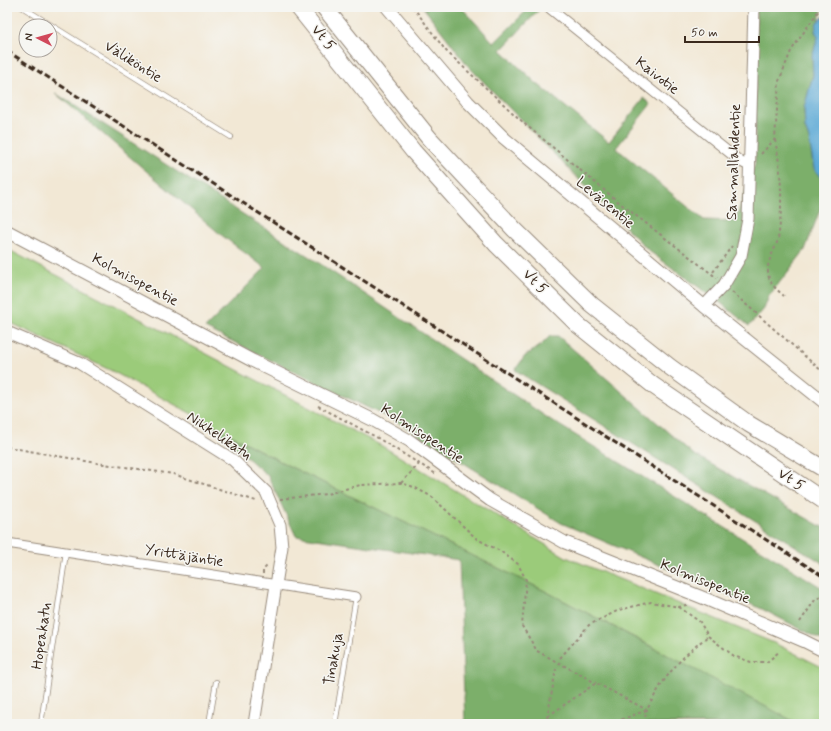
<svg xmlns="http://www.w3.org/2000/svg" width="831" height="731" font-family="Mynerve,sans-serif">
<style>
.green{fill:#9bcb7a;stroke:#6b7a4c}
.forest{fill:#7caf6a;stroke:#5c6c44}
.water{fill:#5ba9d5;stroke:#4b6a7a}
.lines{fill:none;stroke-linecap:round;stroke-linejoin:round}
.service-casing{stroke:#96897a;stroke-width:6}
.minor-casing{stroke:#96897a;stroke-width:11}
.tertiary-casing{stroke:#96897a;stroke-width:13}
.secondary-casing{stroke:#96897a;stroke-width:14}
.motorway-casing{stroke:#96897a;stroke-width:18}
.path{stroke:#96897a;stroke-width:2;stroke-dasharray:3 3;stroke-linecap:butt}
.service{stroke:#fff;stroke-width:4.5}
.minor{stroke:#fff;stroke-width:9}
.tertiary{stroke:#fff;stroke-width:11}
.secondary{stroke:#fff;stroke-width:12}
.motorway{stroke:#fff;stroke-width:16}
.rail{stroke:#3b2a1e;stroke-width:3;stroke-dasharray:6 3;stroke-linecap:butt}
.path-bridge{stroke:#96897a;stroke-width:2;stroke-dasharray:3 3;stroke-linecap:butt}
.labels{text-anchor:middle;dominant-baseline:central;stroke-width:3;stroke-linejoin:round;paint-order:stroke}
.street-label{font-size:15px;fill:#3b2a1e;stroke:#f6f6f2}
</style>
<rect width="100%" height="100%" fill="#f6f6f2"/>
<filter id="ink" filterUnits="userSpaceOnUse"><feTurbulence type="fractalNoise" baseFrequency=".025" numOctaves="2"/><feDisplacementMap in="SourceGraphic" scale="8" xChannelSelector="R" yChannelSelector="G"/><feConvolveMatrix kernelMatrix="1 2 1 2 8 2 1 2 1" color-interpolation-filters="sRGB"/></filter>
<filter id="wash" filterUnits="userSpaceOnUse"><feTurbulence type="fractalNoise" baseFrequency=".012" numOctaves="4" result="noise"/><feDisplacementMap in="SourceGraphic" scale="16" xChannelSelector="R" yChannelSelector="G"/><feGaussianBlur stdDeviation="0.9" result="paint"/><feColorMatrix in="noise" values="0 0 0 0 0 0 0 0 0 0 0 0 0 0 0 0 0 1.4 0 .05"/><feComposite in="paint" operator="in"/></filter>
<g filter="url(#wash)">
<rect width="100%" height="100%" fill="#f2e8d5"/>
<path class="green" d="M7 249 382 446 566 557 774 643 824 668V724H636L666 654 545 591 289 466 112 371 7 321Z"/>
<g class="forest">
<path d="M423 7H461L494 43 530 7H538L540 9 501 50 535 82 609 142 644 98 651 104 616 148 704 220 735 221 755 164 756 7H823L815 31 818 37 812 56 813 75 804 108 805 128 809 139 814 169 821 178 824 188V199L805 250 769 296 764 309 749 326 722 304 649 251 469 67Z"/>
<path d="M55 93 319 263 551 420 824 589V641L762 609 561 523 399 423 205 328 265 268 220 234Z"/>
<path d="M550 336H558L693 454 824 528V564L515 370 525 356 540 346Z"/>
<path d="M208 423 289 466 545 591 799 724H465L459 560 296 536 268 476Z"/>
</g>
<path class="water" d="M824 16V188L821 178 814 169 809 139 805 128 804 108 813 75 812 56 818 37 815 31 817 22Z"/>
</g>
<g filter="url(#ink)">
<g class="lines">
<defs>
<g id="service">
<path d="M22 7 231 137"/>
<path d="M7 722 17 724"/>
<path d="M41 724 66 552"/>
<path d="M209 724 216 682"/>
<path d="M335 724 356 597"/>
</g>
<g id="minor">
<path d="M548 7 741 162 749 166"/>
<path d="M7 543 356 597"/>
</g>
<g id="tertiary">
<path d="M704 306 724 285 741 256 748 219 754 7"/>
<path d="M7 332 79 363 233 460 266 492 280 525 282 547 254 724"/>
</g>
<g id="secondary">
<path d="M387 7 468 102 504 138 704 306 824 402"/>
<path d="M7 231 253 361 373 420 410 441 490 500 564 542 706 599 804 641 824 651"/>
</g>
<g id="motorway">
<path d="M298 7 413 151 496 244 578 325 654 386 824 501"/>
<path d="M324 7 429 138 514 229 592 305 670 367 749 424 824 469"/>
</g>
</defs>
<use href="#service" class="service-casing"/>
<use href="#minor" class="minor-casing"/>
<use href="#tertiary" class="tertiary-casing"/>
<use href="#secondary" class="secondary-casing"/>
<use href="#motorway" class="motorway-casing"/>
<g class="path">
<path d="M413 7 446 51 526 125 621 204 717 278"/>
<path d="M775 140C782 172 783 207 778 239 776 248 768 259 768 268 767 282 775 288 784 296"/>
<path d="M761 154 775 139 779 81 791 51 821 7"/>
<path d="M713 272 732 246"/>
<path d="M732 292 824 373"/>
<path d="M318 406 376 437 436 474"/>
<path d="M7 447 97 463 173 474 256 501"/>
<path d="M401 483 419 464"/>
<path d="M280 499 327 494 360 485 401 483 414 487 432 497 477 539 500 551 518 564 526 580 522 626 537 651"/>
<path d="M263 574V570L268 565"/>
<path d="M679 607 700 622 708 636 734 656 751 662H767L780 651"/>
<path d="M800 622 815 600 824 595"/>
<path d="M560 658 589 625 619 610 651 602 679 607 689 604"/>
<path d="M548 716 596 683 647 710 643 724"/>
<path d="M546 724 556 669"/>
<path d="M610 724 647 710C664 676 679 659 708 636"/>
</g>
<use href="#service" class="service"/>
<use href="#minor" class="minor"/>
<use href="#tertiary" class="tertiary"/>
<use href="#secondary" class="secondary"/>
<use href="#motorway" class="motorway"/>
<path class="rail" d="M7 51 824 577"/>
<path class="path-bridge" d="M537 651 596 683"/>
</g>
</g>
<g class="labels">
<g class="street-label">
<text transform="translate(323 38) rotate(51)">Vt 5</text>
<text transform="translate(133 62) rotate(32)">Väliköntie</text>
<text transform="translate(657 76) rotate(38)">Kaivotie</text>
<text transform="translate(734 162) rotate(-88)">Sammallahdentie</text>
<text transform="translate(605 203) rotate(40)">Leväsentie</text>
<text transform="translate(135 280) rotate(28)">Kolmisopentie</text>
<text transform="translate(535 282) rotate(45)">Vt 5</text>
<text transform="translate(422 434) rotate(33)">Kolmisopentie</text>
<text transform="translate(219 436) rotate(34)">Nikkelikatu</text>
<text transform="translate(791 480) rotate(34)">Vt 5</text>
<text transform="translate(184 556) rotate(9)">Yrittäjäntie</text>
<text transform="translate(705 582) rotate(22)">Kolmisopentie</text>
<text transform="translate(42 636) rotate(-82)">Hopeakatu</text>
<text transform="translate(334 659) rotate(-80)">Tinakuja</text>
</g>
</g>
<rect width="831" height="731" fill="none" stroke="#f6f6f2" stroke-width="24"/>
<g transform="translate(38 38) rotate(276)"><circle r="19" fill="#f6f6f2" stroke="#aba49d"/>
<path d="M0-3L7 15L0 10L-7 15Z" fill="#d1495b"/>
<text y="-6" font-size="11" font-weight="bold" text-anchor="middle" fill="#3b2a1e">N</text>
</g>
<path d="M685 36v6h74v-6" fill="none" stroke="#3b2a1e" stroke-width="2"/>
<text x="691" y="36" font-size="12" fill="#3b2a1e" stroke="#f6f6f2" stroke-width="3" paint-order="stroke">50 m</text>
</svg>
